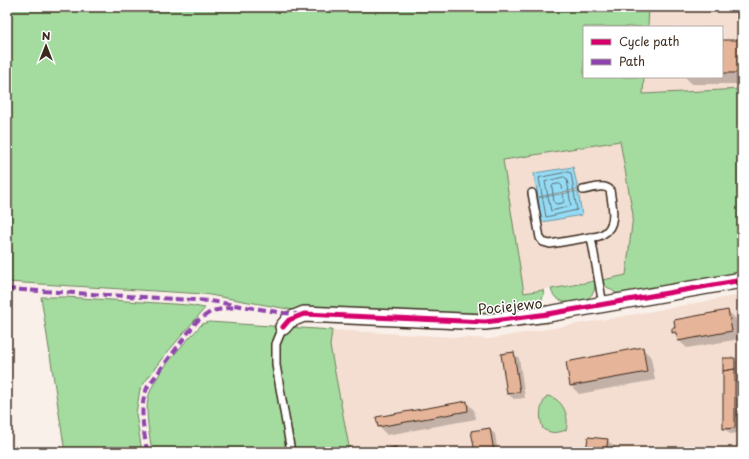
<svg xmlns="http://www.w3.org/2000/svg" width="749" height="459" font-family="'Playpen Sans',sans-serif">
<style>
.built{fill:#f4ded1}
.green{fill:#a4db9f;stroke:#70825e}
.water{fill:#94dcf6;stroke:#7095a0}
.shadow{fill:#0003}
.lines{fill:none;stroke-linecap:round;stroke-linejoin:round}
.shore{stroke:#5f7174;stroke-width:1}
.building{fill:#e6b498;stroke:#3b2a1e}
.service-casing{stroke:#3b2a1e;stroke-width:10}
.minor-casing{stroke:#3b2a1e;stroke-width:18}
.service{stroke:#fff;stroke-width:7}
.minor{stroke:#fff;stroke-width:15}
.quiet{stroke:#8e44ad;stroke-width:4;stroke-dasharray:8 4;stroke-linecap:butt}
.cycleway-casing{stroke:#fff;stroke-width:8}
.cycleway{stroke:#d6006c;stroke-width:5}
.labels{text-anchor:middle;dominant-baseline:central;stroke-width:3;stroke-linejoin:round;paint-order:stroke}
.street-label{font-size:14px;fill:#3b2a1e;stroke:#fff}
</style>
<rect width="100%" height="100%" fill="#faf0ea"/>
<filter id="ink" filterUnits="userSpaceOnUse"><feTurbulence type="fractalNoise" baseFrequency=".025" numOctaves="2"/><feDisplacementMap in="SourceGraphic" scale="8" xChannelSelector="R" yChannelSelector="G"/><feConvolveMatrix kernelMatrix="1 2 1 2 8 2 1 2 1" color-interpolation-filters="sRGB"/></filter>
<g filter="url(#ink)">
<g class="built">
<path d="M649 7H742V89L642 94 644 77H722V27H648Z"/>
<path d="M620 141 633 215 626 275 524 293 502 160Z"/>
<path d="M740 295 742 297V452H350L330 346 332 330 489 339 636 314Z"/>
</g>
<g class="green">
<path d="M7 7H649L648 27H584V77H644L643 94 742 89V274L623 294 616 293 604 285 603 280 626 275 633 215 620 141 503 160 524 293 543 290 544 294 540 304 531 310 493 315 299 311 204 294 7 282Z"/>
<path d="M595 281C595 284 595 288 594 291 589 303 568 306 558 299 554 297 552 293 551 289Z"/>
<path d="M41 297H65L188 305 205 308 160 361 140 389 136 414 142 452H65Z"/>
<path d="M209 322 332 330 330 346 350 452H152C150 438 145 413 148 399 153 374 185 343 202 324Z"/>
<path d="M547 396C563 398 570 417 566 430 557 433 552 434 543 429 539 417 539 407 547 396Z"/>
</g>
<g class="water">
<path d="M573 167 578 189 538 197 534 173Z"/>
<path d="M578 191 582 215 542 222 538 198Z"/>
</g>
<g class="shadow">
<path d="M722 41H742V84H692L685 77H722Z"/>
<path d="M728 311 736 319 740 339 687 348 678 340V337L673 332 676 328Z"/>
<path d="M642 348 651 357 655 380 579 394 571 386Z"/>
<path d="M513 353 519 358 525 398 514 399 508 394Z"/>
<path d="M734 359 737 361V372L740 375V433L730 434 724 428Z"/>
<path d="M466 402 474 410 476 419 387 435 379 427Z"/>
<path d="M489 429 495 434 498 452H476Z"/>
<path d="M607 440 616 448 615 452H587Z"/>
</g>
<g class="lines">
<g class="shore">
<path d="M568 172 571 173 577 210 546 217 539 178Z"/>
<path d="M564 177 567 179 571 206 551 211 545 182Z"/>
<path d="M560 184 562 186 564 201 563 203 556 204 554 202 552 187 553 185Z"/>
</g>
</g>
<g class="building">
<rect x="722" y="40" width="20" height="33"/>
<path d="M728 310 732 331 678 341 676 332 672 333V328H675L674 320Z"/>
<path d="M643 347 647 372 570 386 566 362Z"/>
<path d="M514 352 520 392 507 394 501 354Z"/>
<path d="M723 358H735V369L723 371Z"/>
<path d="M735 369V428L723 429V371Z"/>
<path d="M467 401 468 411 378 427 376 417Z"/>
<path d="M490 428 494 452H475L471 431Z"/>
<path d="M588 437 608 439 606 452H586Z"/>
<path d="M396 447 397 452H381V450Z"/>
</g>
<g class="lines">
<defs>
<g id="service">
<path d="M583 190C591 189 604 183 610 190 612 204 618 226 603 234 600 236 595 237 591 237"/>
<path d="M532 193 540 238 543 242 550 244 591 237 603 305"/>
<path d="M283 327 276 344V365L291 452"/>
</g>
<path id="minor" d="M283 327 289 320 304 314 485 322 548 314 742 280"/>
</defs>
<use href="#service" class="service-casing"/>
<use href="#minor" class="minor-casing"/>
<use href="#service" class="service"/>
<use href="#minor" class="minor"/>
<g class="quiet">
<path d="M7 289 210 301 284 313 298 314"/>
<path d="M147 452C144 430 138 406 148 386L197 321 212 311 234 307"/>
</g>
<defs>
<path id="cycleway" d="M283 327 289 320 304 314 485 322 548 314 742 280"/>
</defs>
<use href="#cycleway" class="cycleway-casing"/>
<use href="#cycleway" class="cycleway"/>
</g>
</g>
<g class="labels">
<g class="street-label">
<text transform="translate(510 306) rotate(-6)">Pociejewo</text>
</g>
</g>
<rect width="749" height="459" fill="none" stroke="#fff" stroke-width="24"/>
<rect x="12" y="12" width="725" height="435" fill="none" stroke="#3b2a1e" stroke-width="1.5" filter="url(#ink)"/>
<rect x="583" y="26" width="140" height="52" fill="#ffffff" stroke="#b1aaa5"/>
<rect x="591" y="39" width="20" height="6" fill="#d6006c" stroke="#b1aaa5"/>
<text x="619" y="46" font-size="12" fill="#3b2a1e">Cycle path</text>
<rect x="591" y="59" width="20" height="6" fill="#8e44ad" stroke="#b1aaa5"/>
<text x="619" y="66" font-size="12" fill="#3b2a1e">Path</text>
<g transform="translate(46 46)" stroke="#ffffff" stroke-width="3" paint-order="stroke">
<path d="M0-3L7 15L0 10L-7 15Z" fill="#3b2a1e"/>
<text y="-6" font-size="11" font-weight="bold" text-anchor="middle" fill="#3b2a1e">N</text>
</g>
</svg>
